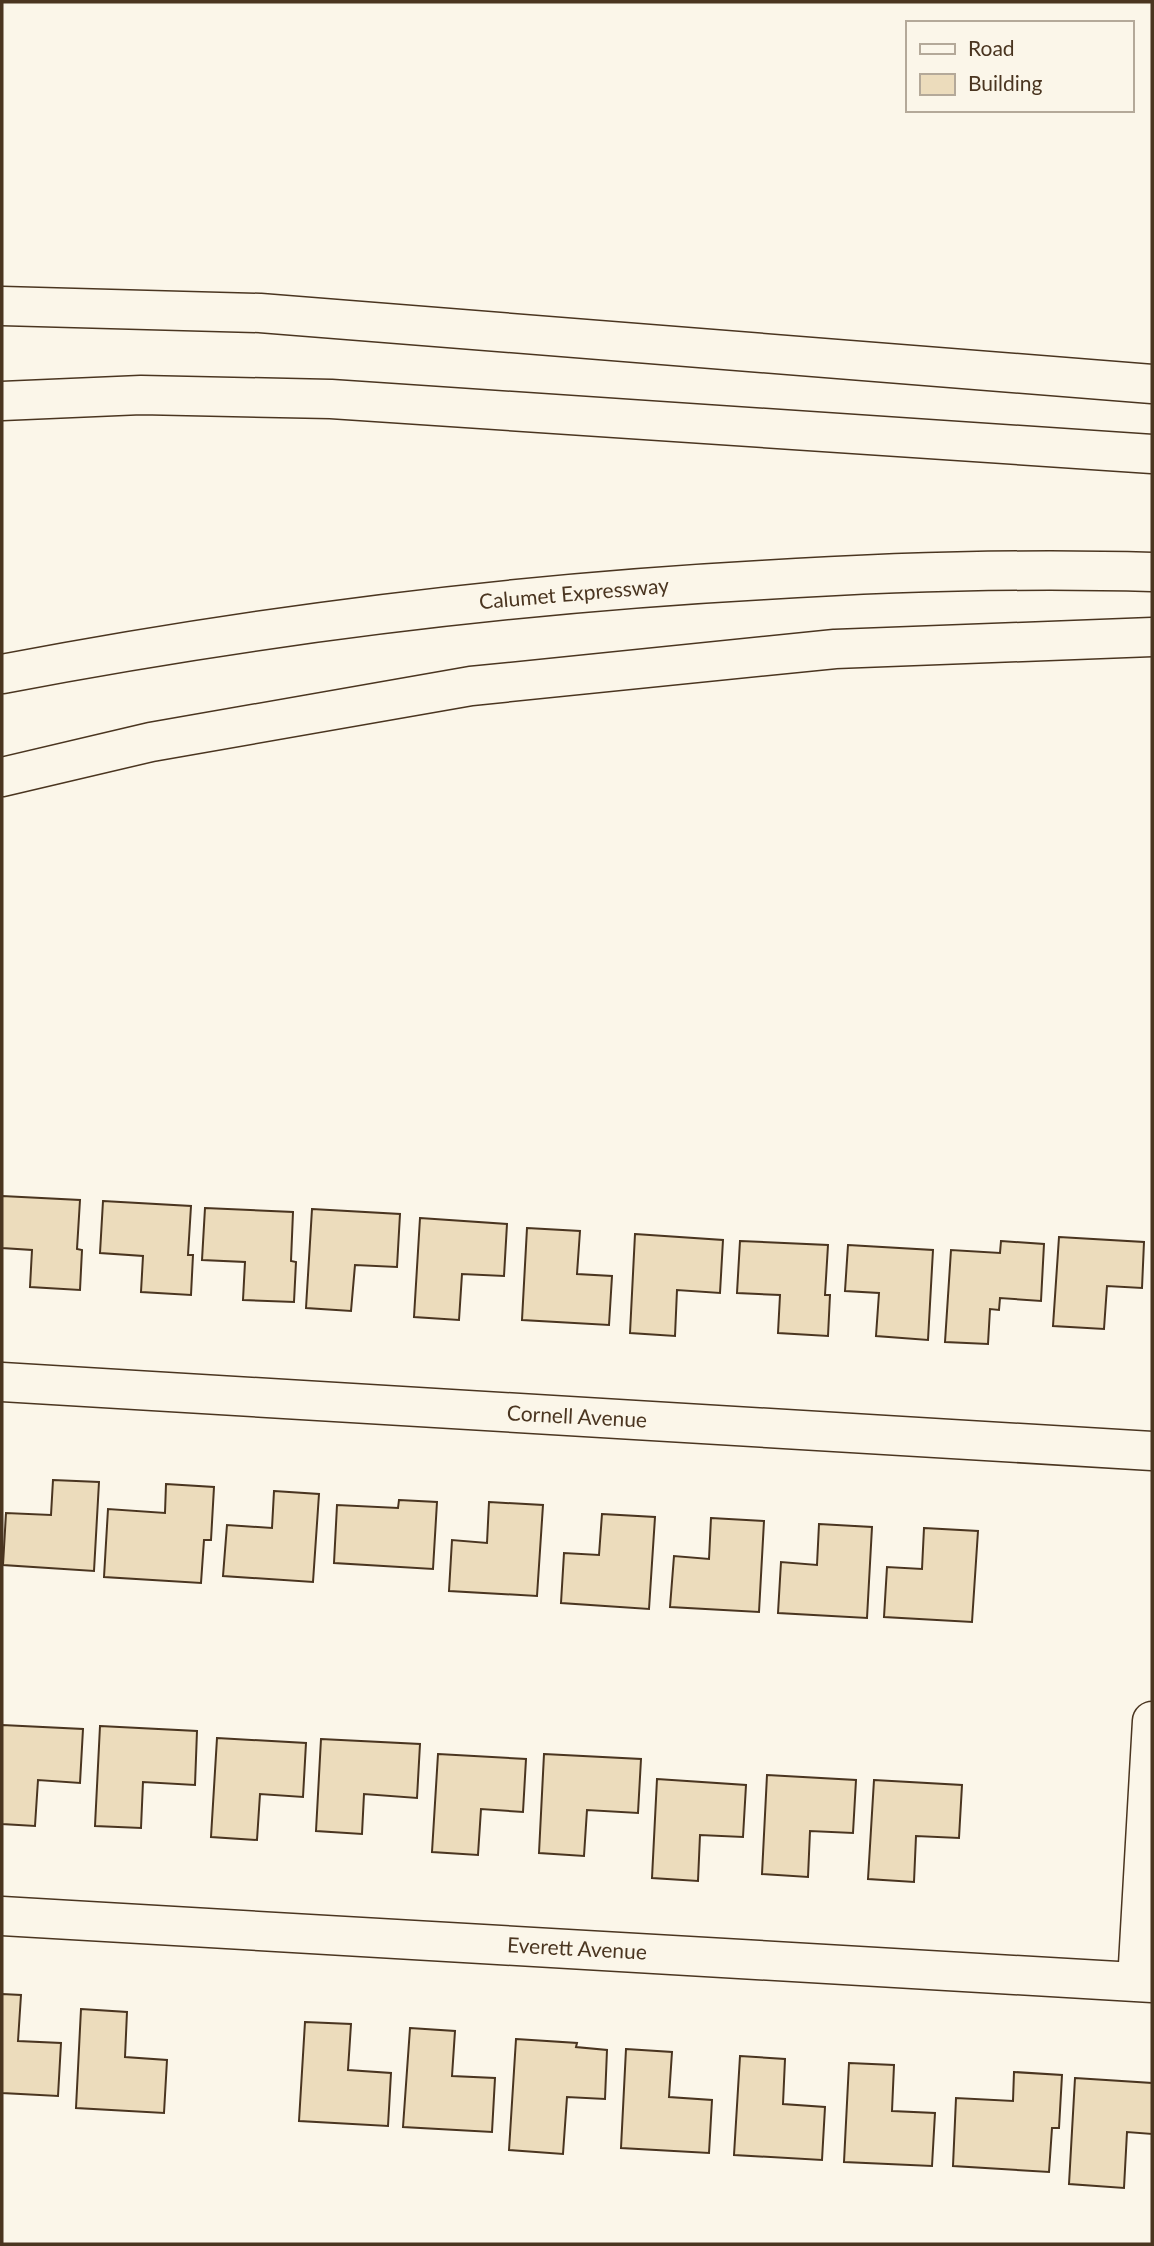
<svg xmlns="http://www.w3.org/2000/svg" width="1154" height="2246" font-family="Lato,sans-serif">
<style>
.building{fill:#ecdcbc;stroke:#4a3520;stroke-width:2}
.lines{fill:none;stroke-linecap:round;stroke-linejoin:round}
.minor-casing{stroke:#4a3520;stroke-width:41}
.highway-casing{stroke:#4a3520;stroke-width:41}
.minor{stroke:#fbf6e9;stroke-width:38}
.highway{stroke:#fbf6e9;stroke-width:38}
.labels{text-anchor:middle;stroke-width:5;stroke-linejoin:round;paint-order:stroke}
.street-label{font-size:21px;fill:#4a3520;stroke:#fbf6e9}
</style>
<rect width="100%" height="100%" fill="#fbf6e9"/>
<path class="building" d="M2 1196 80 1200 77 1249 82 1250 80 1290 30 1287 32 1250 2 1248Z
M103 1201 191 1206 188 1255H193L191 1295 141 1292 143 1256 100 1253Z
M205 1208 293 1212 291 1261 296 1262 294 1302 243 1300 245 1262 202 1260Z
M312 1209 400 1214 397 1267 355 1265 351 1311 306 1308Z
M420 1218 507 1224 504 1276 462 1274 459 1320 414 1317Z
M527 1228 580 1231 577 1274 612 1276 609 1325 522 1320Z
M635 1234 723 1240 720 1293 677 1290 675 1336 630 1333Z
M1059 1237 1144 1242 1142 1288 1107 1286 1104 1329 1053 1326Z
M740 1241 828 1245 825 1295H830L828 1336 778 1333 780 1295 737 1293Z
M1001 1241 1044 1244 1041 1301 1000 1298 999 1310 990 1309 988 1344 945 1342 951 1250 1000 1253Z
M848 1245 933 1250 928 1340 876 1336 879 1293 845 1291Z
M53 1480 99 1482 94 1571 3 1565 6 1513 51 1515Z
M166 1484 214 1487 211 1540H204L201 1583 104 1577 108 1509 165 1513Z
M274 1491 319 1494 313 1582 223 1576 227 1525 272 1528Z
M399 1500 437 1502 433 1569 334 1563 337 1505 398 1508Z
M489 1502 543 1505 537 1596 449 1591 452 1540 487 1543Z
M602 1514 655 1517 649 1609 561 1603 564 1553 599 1555Z
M711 1518 764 1521 759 1612 670 1607 674 1556 709 1559Z
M819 1524 872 1527 867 1618 778 1613 781 1562 817 1565Z
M924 1528 978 1531 972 1622 884 1617 887 1567 922 1569Z
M2 1725 83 1729 80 1783 38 1780 35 1826 2 1824Z
M100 1726 197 1731 195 1785 143 1782 141 1828 95 1826Z
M217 1738 306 1743 303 1797 260 1794 257 1840 211 1837Z
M321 1739 420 1744 417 1798 364 1794 362 1834 316 1831Z
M438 1754 526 1759 523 1812 481 1809 478 1855 432 1852Z
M544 1754 641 1759 638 1813 587 1810 584 1856 539 1853Z
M767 1775 856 1780 853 1833 810 1831 808 1877 762 1874Z
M657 1779 746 1785 743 1837 700 1835 698 1881 652 1878Z
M874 1780 962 1785 959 1838 916 1836 914 1882 868 1879Z
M2 1994 21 1995 18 2041 61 2043 58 2096 2 2093Z
M81 2009 127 2012 125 2057 167 2060 164 2113 76 2108Z
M305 2022 351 2024 348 2070 391 2073 388 2126 299 2121Z
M410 2028 455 2031 452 2076 495 2078 492 2132 403 2127Z
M516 2039 577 2043 576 2047 607 2050 605 2099 567 2097 563 2154 509 2150Z
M626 2049 672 2052 669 2097 712 2100 709 2153 621 2148Z
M740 2056 785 2059 783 2104 825 2107 822 2160 734 2155Z
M849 2063 894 2065 892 2111 935 2113 932 2166 844 2162Z
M1014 2072 1062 2075 1059 2128H1052L1049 2172 953 2166 956 2098 1013 2101Z
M1075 2078 1152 2083V2134L1127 2132 1124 2188 1069 2184Z"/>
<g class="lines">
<defs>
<path id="minor" d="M2 1382 1152 1451
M2 1916 1152 1983
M1137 1982 1152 1721"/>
<path id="highway" d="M2 306 260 313 1152 384
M2 401 141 395 331 399 1152 454
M2 674C254 626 507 594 763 580 893 572 1022 568 1152 572
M2 777 151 742 471 686 835 649 1152 637"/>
</defs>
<use href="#minor" class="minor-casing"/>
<use href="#highway" class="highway-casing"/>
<use href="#minor" class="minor"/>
<use href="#highway" class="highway"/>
</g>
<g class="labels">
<g class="street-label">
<text transform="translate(574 594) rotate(-5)" y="7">Calumet Expressway</text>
<text transform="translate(577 1417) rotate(3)" y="7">Cornell Avenue</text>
<text transform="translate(577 1949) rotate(3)" y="7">Everett Avenue</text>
</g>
</g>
<rect width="1154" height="2246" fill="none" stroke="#4a3520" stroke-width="7"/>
<rect x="906" y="21" width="228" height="91" fill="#fbf6e9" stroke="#b4a999" stroke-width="2"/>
<rect x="920" y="44" width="35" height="10" fill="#fbf6e9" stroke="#b4a999" stroke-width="2"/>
<text x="968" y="56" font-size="21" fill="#4a3520">Road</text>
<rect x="920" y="74" width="35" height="21" fill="#ecdcbc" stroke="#b4a999" stroke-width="2"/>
<text x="968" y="91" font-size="21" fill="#4a3520">Building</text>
</svg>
